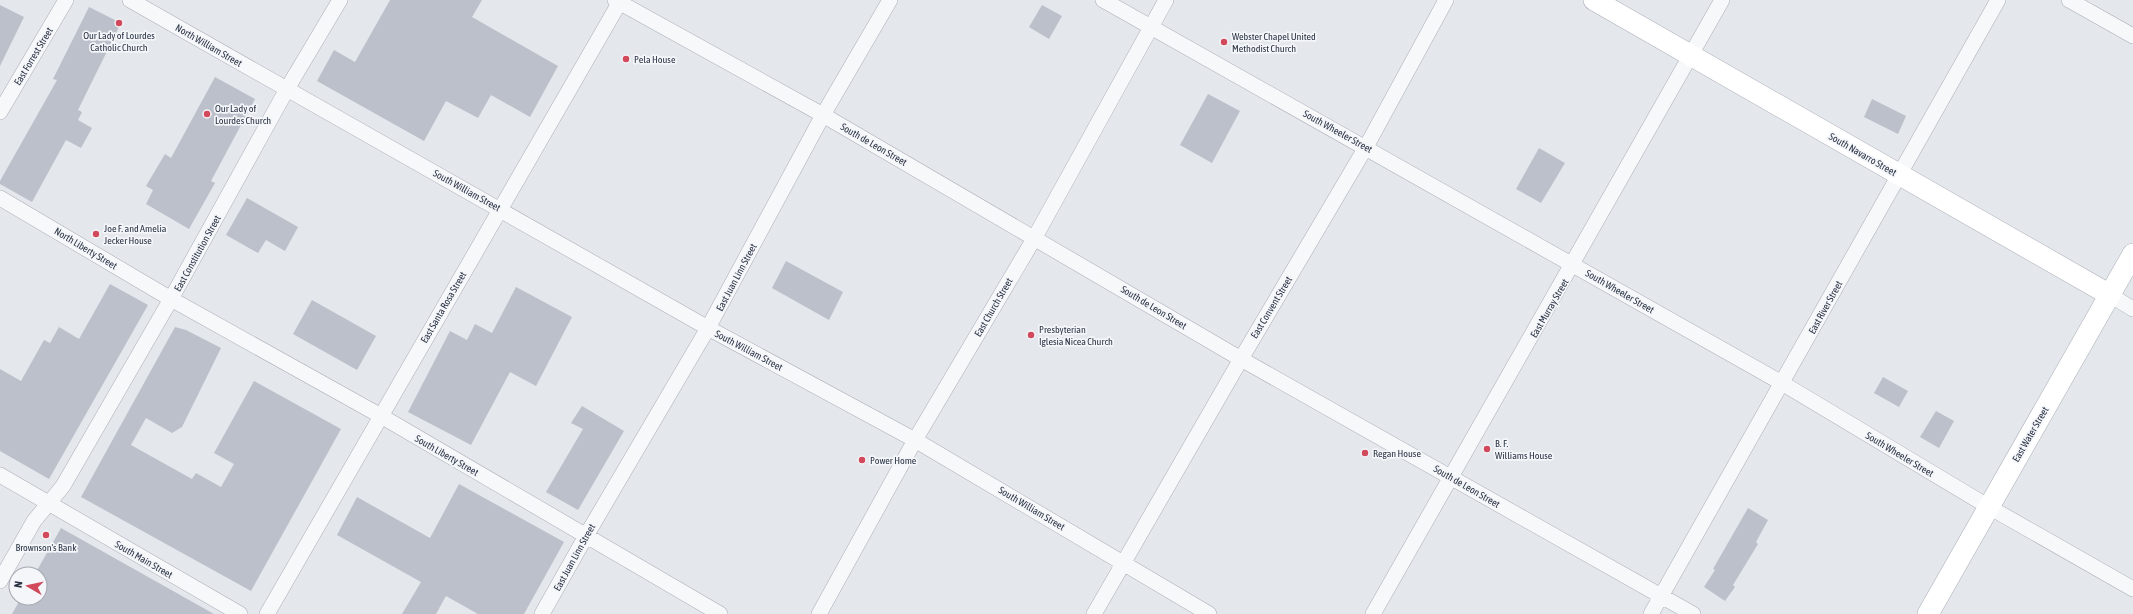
<svg xmlns="http://www.w3.org/2000/svg" width="2133" height="614" font-family="'Asap Condensed',sans-serif">
<style>
.building{fill:#bbc0ca}
.lines{fill:none;stroke-linecap:round;stroke-linejoin:round}
.street-casing{stroke:#a9aeb7;stroke-width:16}
.secondary-casing{stroke:#a9aeb7;stroke-width:22}
.street{stroke:#f7f8fa;stroke-width:15}
.secondary{stroke:#fff;stroke-width:21}
.poi-dot{fill:#d1495b;stroke:#f4f6f9;stroke-width:1.5}
.labels{text-anchor:middle;stroke-width:3.5;stroke-linejoin:round;paint-order:stroke}
.poi-label{font-size:10px;fill:#2b3445;stroke:#f4f6f9;text-anchor:start}
.street-label{font-size:10px;fill:#2b3445;stroke:#f4f6f9}
</style>
<rect width="100%" height="100%" fill="#e4e7ec"/>
<path class="building" d="M390 0H482L472 17 558 66 530 117 491 95 478 118 446 101 424 141 317 81 334 50 355 62Z
M0 5 24 17 0 66Z
M1042 5 1062 16 1049 39 1029 27Z
M89 7 121 23 78 110 82 112 78 120 92 128 81 148 66 140 32 202 0 184V181L57 80 53 79Z
M215 77 255 99 211 181 215 183 189 229 146 204 153 190 146 186 165 154 171 158Z
M1208 94 1240 111 1212 163 1180 145Z
M1872 99 1906 116 1898 134 1864 117Z
M1539 148 1565 163 1541 203 1516 189Z
M247 198 298 227 285 251 266 240 258 253 226 235Z
M786 261 843 292 829 320 772 288Z
M110 284 148 305 49 479 0 451V369L21 381 44 340 50 343 59 327 79 339Z
M516 287 572 317 536 386 510 372 471 445 408 412 450 331 467 340 475 324 492 333Z
M312 300 376 336 357 370 293 334Z
M175 327 186 330 221 348 182 427 172 433 146 418 131 445 192 479 196 473 221 487 234 464 214 453 254 381 341 429 251 591 81 497Z
M1883 377 1908 391 1899 407 1874 393Z
M582 406 624 431 578 510 546 492 583 429 571 423Z
M1936 411 1954 421 1939 448 1920 437Z
M459 484 564 542 524 614H478L446 596 436 614H402L421 582 337 535 357 497 430 538Z
M1748 508 1768 520 1756 542 1758 544 1733 585 1735 587 1725 601 1704 587 1715 570 1713 569Z
M61 528 214 614H12L21 598H40V574H35Z"/>
<g class="lines">
<defs>
<path id="street" d="M130 0 708 328 915 440 1209 614
M615 0 823 115 1241 359 1693 614
M1103 0 1782 383 1989 507 2133 589
M2069 0 2133 36
M0 112 66 0
M0 198 171 299 381 416 720 614
M2110 295 2133 309
M0 475 240 614
M0 581 34 521 63 486 171 299 287 89 340 0
M267 614 621 0
M542 614 586 536 708 328 823 115 890 0
M819 614 915 440 1035 237 1166 0
M1094 614 1241 359 1366 147 1446 0
M1373 614 1722 0
M1651 614 1998 0"/>
<path id="secondary" d="M1594 0 2110 295
M1928 614 2133 254"/>
</defs>
<use href="#street" class="street-casing"/>
<use href="#secondary" class="secondary-casing"/>
<use href="#street" class="street"/>
<use href="#secondary" class="secondary"/>
</g>
<g class="poi-dot">
<circle cx="119" cy="23" r="4"/>
<circle cx="1224" cy="42" r="4"/>
<circle cx="626" cy="59" r="4"/>
<circle cx="207" cy="114" r="4"/>
<circle cx="96" cy="234" r="4"/>
<circle cx="1031" cy="335" r="4"/>
<circle cx="1487" cy="449" r="4"/>
<circle cx="1365" cy="453" r="4"/>
<circle cx="862" cy="460" r="4"/>
<circle cx="46" cy="535" r="4"/>
</g>
<g class="labels">
<g class="poi-label">
<text x="119" y="39" text-anchor="middle">Our Lady of Lourdes<tspan x="119" dy="12">Catholic Church</tspan></text>
<text x="1232" y="40">Webster Chapel United<tspan x="1232" dy="12">Methodist Church</tspan></text>
<text x="634" y="63">Pela House</text>
<text x="215" y="112">Our Lady of<tspan x="215" dy="12">Lourdes Church</tspan></text>
<text x="104" y="232">Joe F. and Amelia<tspan x="104" dy="12">Jecker House</tspan></text>
<text x="1039" y="333">Presbyterian<tspan x="1039" dy="12">Iglesia Nicea Church</tspan></text>
<text x="1495" y="447">B. F.<tspan x="1495" dy="12">Williams House</tspan></text>
<text x="1373" y="457">Regan House</text>
<text x="870" y="464">Power Home</text>
<text x="46" y="551" text-anchor="middle">Brownson's Bank</text>
</g>
<g class="street-label">
<text transform="translate(209 45) rotate(30)" y="4">North William Street</text>
<text transform="translate(33 56) rotate(-59)" y="4">East Forrest Street</text>
<text transform="translate(1338 131) rotate(29)" y="4">South Wheeler Street</text>
<text transform="translate(874 144) rotate(30)" y="4">South de Leon Street</text>
<text transform="translate(1863 154) rotate(30)" y="4">South Navarro Street</text>
<text transform="translate(467 190) rotate(29)" y="4">South William Street</text>
<text transform="translate(86 248) rotate(31)" y="4">North Liberty Street</text>
<text transform="translate(197 253) rotate(-61)" y="4">East Constitution Street</text>
<text transform="translate(736 277) rotate(-62)" y="4">East Juan Linn Street</text>
<text transform="translate(1620 291) rotate(30)" y="4">South Wheeler Street</text>
<text transform="translate(443 307) rotate(-60)" y="4">East Santa Rosa Street</text>
<text transform="translate(993 307) rotate(-60)" y="4">East Church Street</text>
<text transform="translate(1154 307) rotate(31)" y="4">South de Leon Street</text>
<text transform="translate(1271 307) rotate(-59)" y="4">East Convent Street</text>
<text transform="translate(1825 307) rotate(-61)" y="4">East River Street</text>
<text transform="translate(1549 308) rotate(-60)" y="4">East Murray Street</text>
<text transform="translate(749 350) rotate(28)" y="4">South William Street</text>
<text transform="translate(2030 434) rotate(-60)" y="4">East Water Street</text>
<text transform="translate(1900 454) rotate(31)" y="4">South Wheeler Street</text>
<text transform="translate(447 455) rotate(30)" y="4">South Liberty Street</text>
<text transform="translate(1467 486) rotate(30)" y="4">South de Leon Street</text>
<text transform="translate(1032 508) rotate(31)" y="4">South William Street</text>
<text transform="translate(574 557) rotate(-61)" y="4">East Juan Linn Street</text>
<text transform="translate(144 559) rotate(30)" y="4">South Main Street</text>
</g>
</g>
<g transform="translate(28 586) rotate(279)"><circle r="19" fill="#f4f6f9" stroke="#a4a8b1"/>
<path d="M0-3L7 15L0 10L-7 15Z" fill="#d1495b"/>
<text y="-6" font-size="11" font-weight="bold" text-anchor="middle" fill="#2b3445">N</text>
</g>
</svg>
